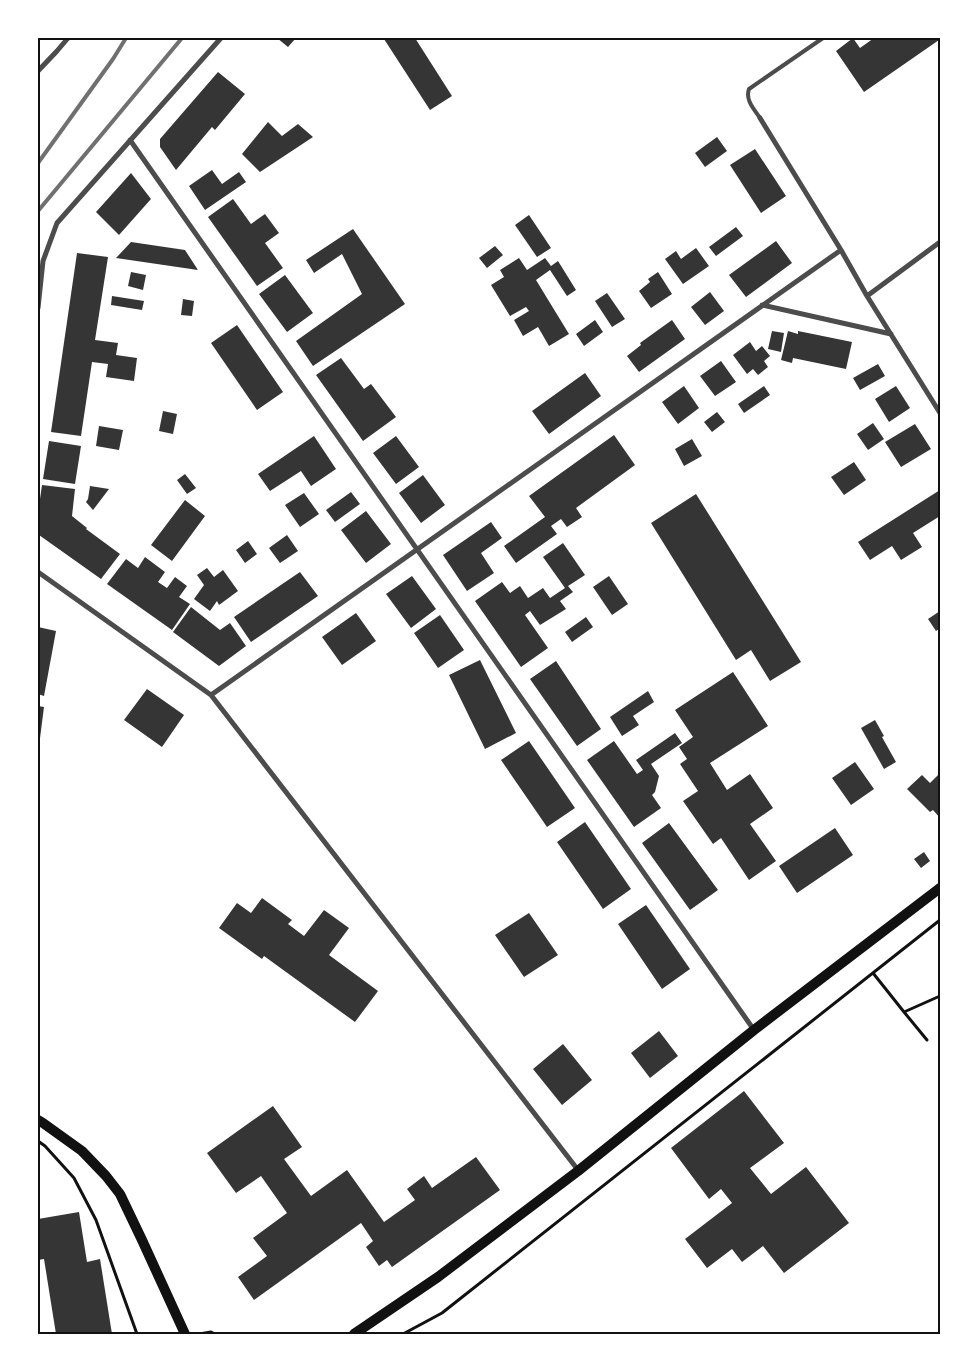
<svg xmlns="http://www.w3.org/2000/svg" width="978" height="1372" font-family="'Archivo Narrow',sans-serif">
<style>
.building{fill:#353535}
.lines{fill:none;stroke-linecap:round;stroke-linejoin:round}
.path{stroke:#111;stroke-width:3}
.service{stroke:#4c4c4c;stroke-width:4}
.minor{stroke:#4c4c4c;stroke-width:5}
.secondary{stroke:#111;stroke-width:10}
.rail{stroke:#707070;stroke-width:4}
.neatline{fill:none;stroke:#111;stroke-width:2}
</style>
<rect width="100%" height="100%" fill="#fff"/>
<path class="building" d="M277 38H296L288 47Z
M386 38H415L452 96 430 110 384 39Z
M853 38 860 48 874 38H937L939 40 864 92 836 51Z
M218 72 245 94 215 130 212 127 176 170 160 147V139Z
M268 122 282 136 298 124 313 137 260 172 242 154Z
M717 137 727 151 705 167 695 153Z
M755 149 786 196 761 213 730 165Z
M212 170 222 184 239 172 246 182 205 210 189 186Z
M131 173 151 199 119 235 96 212Z
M233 199 251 224 265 214 279 233 265 243 283 268 257 286 208 217Z
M529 215 551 248 537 257 515 225Z
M736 227 743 236 716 256 709 247Z
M353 229 405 304 313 366 296 341 362 294 342 254 314 273 306 260Z
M776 241 792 263 746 297 729 275Z
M131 242 185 250 198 270 116 258Z
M495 246 503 255 487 268 479 258Z
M696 248 709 266 683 284 665 259 676 251 681 259Z
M77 253 108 257 95 340 118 343 116 355 137 358 134 381 106 377 108 364 92 362 81 436 51 432Z
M519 258 527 270 545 258 551 266 558 261 576 290 567 296 550 270 536 280 569 334 549 346 538 327 523 336 514 320 529 311 526 307 510 316 491 285 504 277 500 270Z
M131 272 146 275 143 290 128 286Z
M658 272 672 294 651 308 639 291 650 282 648 279Z
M285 275 313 313 287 332 259 294Z
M710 292 724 311 705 325 691 307Z
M607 293 625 319 612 327 595 301Z
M112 296 144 301 142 310 111 305Z
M183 299 194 301 192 316 181 315Z
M595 320 603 332 584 346 576 334Z
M672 320 685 339 639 372 627 356 641 345 640 343Z
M237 325 283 392 257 410 211 343Z
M772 331 784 333 781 352 768 349Z
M788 331 798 334V331L852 342 846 369 793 358 792 363 781 360Z
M750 342 756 351 762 346 770 356 764 361 768 367 758 375 753 369 747 374 733 355Z
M341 358 364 389 371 384 396 417 363 441 316 375Z
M721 361 736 382 715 396 700 376Z
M878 364 885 376 860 390 853 378Z
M585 373 601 396 549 434 532 411Z
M684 386 699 408 678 424 662 402Z
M764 386 770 395 744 413 738 404Z
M896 386 910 408 889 422 875 399Z
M163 411 177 414 173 434 159 431Z
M717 412 725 422 712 432 704 422Z
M873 423 884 439 868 450 857 434Z
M915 424 931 449 901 467 885 442Z
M99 426 123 430 119 450 96 446Z
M614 435 635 465 576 508 582 517 567 527 561 519 551 526 557 534 516 563 504 546 545 517 529 496Z
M314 436 336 469 311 486 301 471 270 491 258 474Z
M396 436 419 467 396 484 373 453Z
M692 439 702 456 684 466 675 449Z
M49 441 81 446 75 484 43 479Z
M854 462 866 480 844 495 831 477Z
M185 474 196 488 187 494 177 480Z
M423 475 445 505 421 523 399 493Z
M42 485 75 489 72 516 87 528 86 529 120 554 101 579 39 535 38 531V513Z
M90 486 109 489 93 510 86 502 88 499Z
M940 490V516L913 533 922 547 901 560 892 546 870 560 858 542Z
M351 492 360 504 335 522 326 510Z
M304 493 319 514 300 527 285 505Z
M696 494 801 662 770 681 751 650 736 660 651 523Z
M185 500 205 516 172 561 151 545Z
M366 511 391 544 366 563 341 530Z
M491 522 502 538 481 553 494 573 467 591 443 555Z
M287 535 298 551 280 563 269 548Z
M248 541 257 554 245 563 236 550Z
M563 543 585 575 568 586 573 592 560 601 566 609 540 625 530 611 525 615 548 648 521 667 475 601 502 582 510 593 520 586 528 598 543 588 550 598 565 588 543 557Z
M145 557 165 572 158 582 167 588 175 577 187 586 179 597 190 604 172 630 107 584 126 559 138 568Z
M207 568 214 577 223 570 238 591 219 605 217 601 210 611 194 599 204 585 197 575Z
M300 572 318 596 251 642 234 617Z
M412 576 436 609 411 628 386 594Z
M609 576 628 604 612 615 593 587Z
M191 607 220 630 230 623 246 646 219 666 173 632Z
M940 611V630L939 629 936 631 928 619Z
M356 613 376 641 342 665 322 637Z
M440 615 464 650 438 668 414 633Z
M586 617 593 627 572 642 565 632Z
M38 627 56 631 44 696 38 694Z
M480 660 516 733 485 749 449 675Z
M556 661 601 729 577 746 530 679Z
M733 672 768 726 710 763 727 790 750 774 773 808 750 824 776 861 749 880 721 838 713 844 683 801 698 791 680 764 687 759 679 747 693 737 675 710Z
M147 689 184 715 162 747 124 720Z
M648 691 654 702 633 716 639 725 622 736 610 717Z
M38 706 44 707 39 746H38Z
M875 720 884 736 882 737 896 762 884 769 861 728Z
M675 733 682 743 651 764 659 776 655 792 652 795 661 808 634 827 587 760 614 741 637 774 643 770 636 760Z
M529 741 575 808 547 827 501 760Z
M855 762 874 789 851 805 832 778Z
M940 773V818L933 810 930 812 907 789 922 775 930 783Z
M585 822 631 889 603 909 557 842Z
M669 823 718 890 690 910 642 843Z
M835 828 853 855 797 893 779 866Z
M924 852 930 861 921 868 914 859Z
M262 898 292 920 288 924 304 936 324 910 349 928 329 955 378 991 355 1022 264 956 262 959 219 928 237 903 251 913Z
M646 905 690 969 662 989 618 924Z
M529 913 558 955 524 977 495 935Z
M659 1031 678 1056 650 1078 631 1053Z
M563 1044 592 1080 562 1105 533 1069Z
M744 1091 784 1143 750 1168 771 1194 806 1167 849 1223 784 1273 763 1246 742 1262 732 1249 707 1268 685 1239 732 1203 721 1189 709 1199 671 1148Z
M273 1106 302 1147 284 1159 311 1196 347 1170 384 1222 415 1200 407 1189 424 1176 432 1188 476 1157 500 1190 392 1267 387 1260 379 1266 366 1247 373 1241 361 1223 254 1300 238 1277 267 1256 253 1238 287 1213 261 1176 236 1193 207 1153Z
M79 1212 87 1262 100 1259 112 1334H56L44 1259 38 1260V1219Z"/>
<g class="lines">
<path class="path" d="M873 973 904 1012 940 996
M904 1012 927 1040
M38 1141 45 1146 74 1178 96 1220 137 1334
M199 1334 211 1332 215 1334
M403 1334 442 1313 940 920"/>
<path class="service" d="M760 118C754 109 745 100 749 89L823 38"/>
<path class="minor" d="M38 71 57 51 68 38
M760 118 841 250 867 296 940 413
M130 140 754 1030
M867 296 940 242
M762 305 891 334
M38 308 43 261 57 223 221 38
M38 572 211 695 578 1170
M211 695 841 250"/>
<path class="secondary" d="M38 1120 43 1123 82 1151 106 1176 120 1194 142 1240 185 1334
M354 1334 438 1277 578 1171 754 1030 940 888"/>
<path class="rail" d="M38 163 113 59 126 38
M38 211 182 38"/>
</g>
<rect width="978" height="1372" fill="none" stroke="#ffffff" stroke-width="78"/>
<rect x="39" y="39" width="900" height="1294" class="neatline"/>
</svg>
